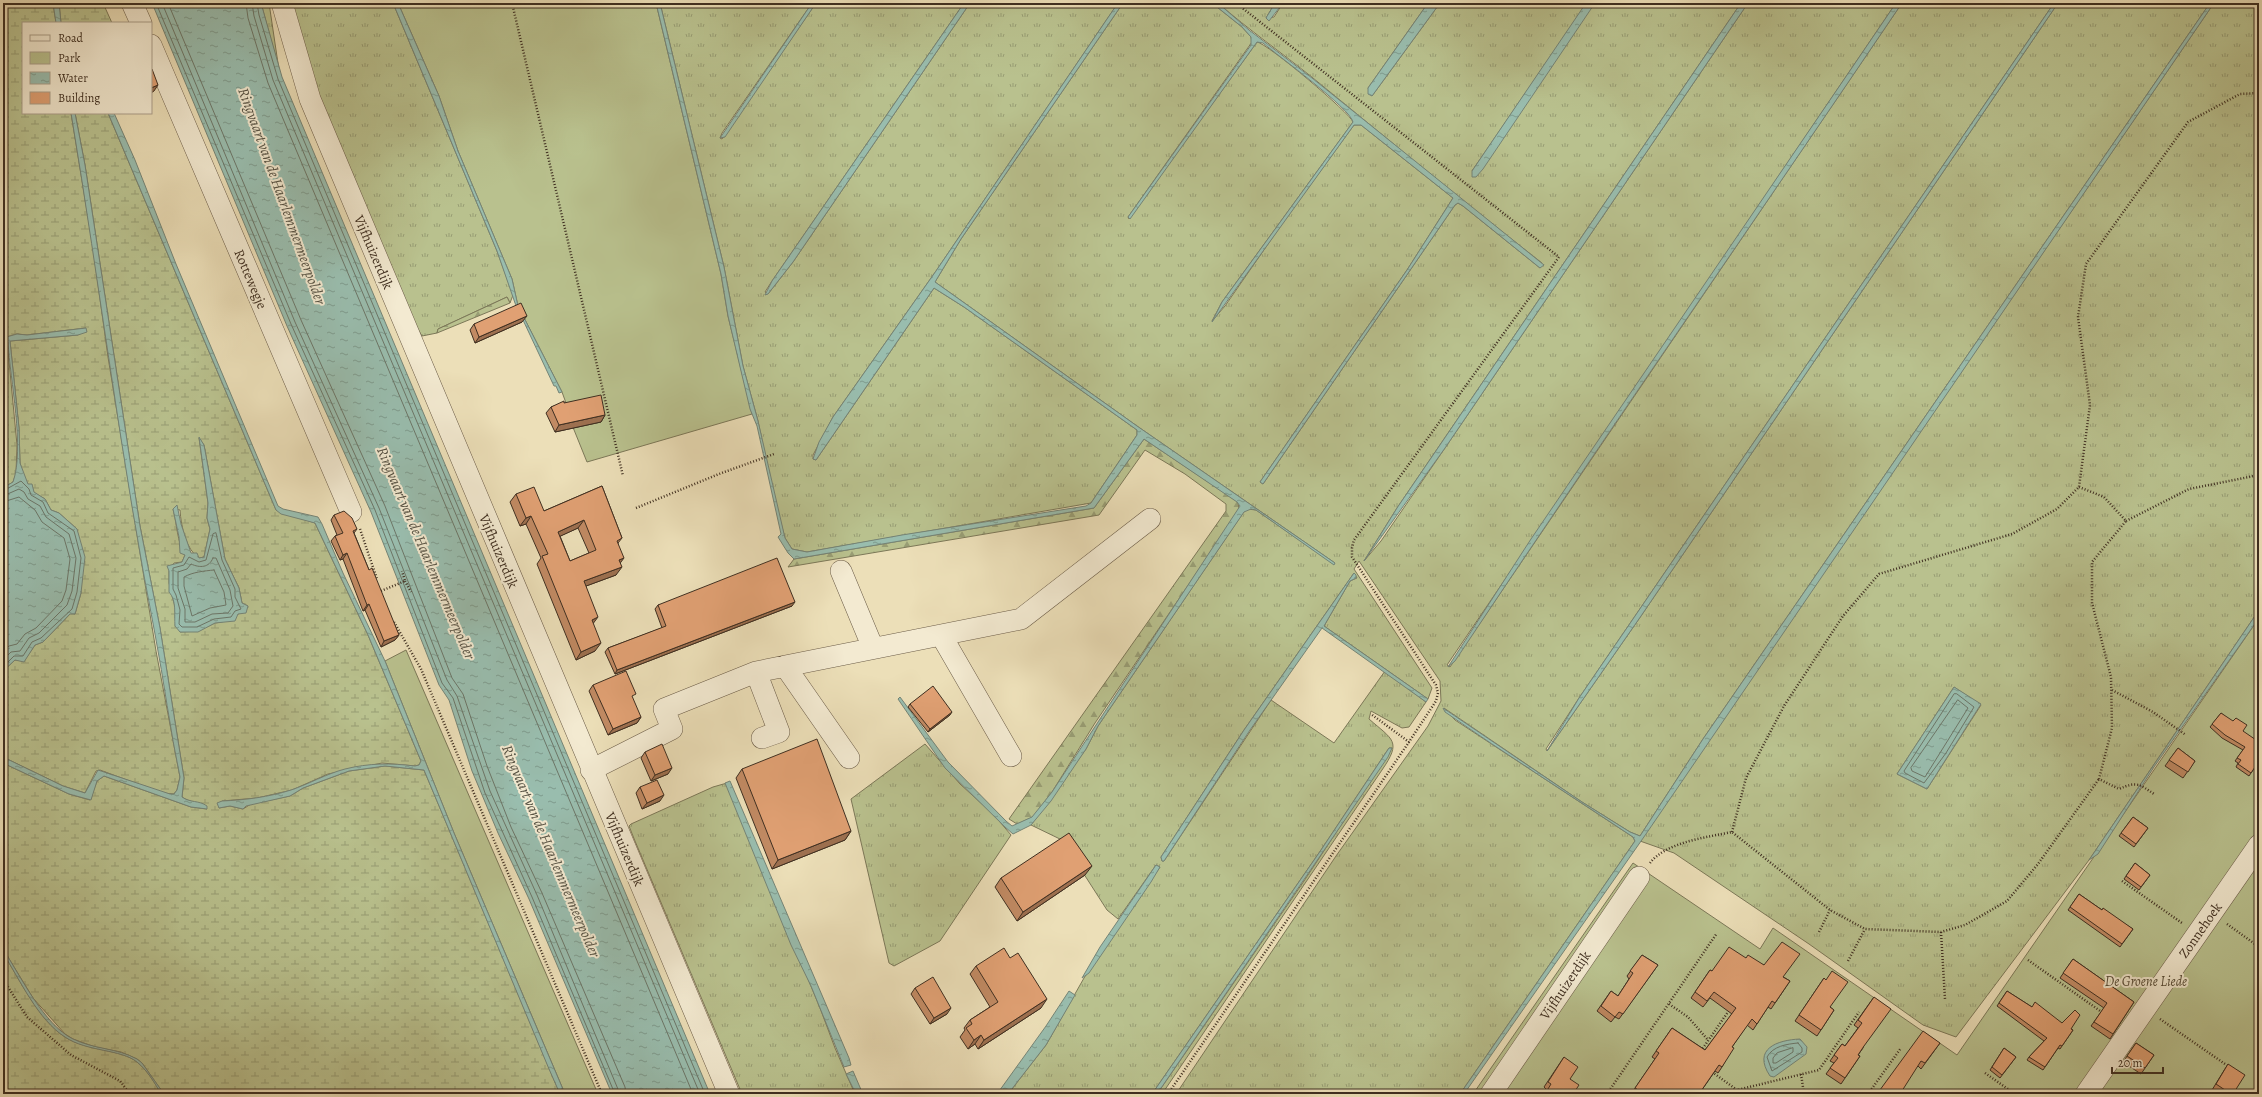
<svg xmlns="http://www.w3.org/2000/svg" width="2262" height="1097" font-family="Alegreya,serif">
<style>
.grass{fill:url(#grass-tufts);stroke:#7c7858;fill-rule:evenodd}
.forest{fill:url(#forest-firs);stroke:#7c7858}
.wetland{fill:url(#wetland-marsh);stroke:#7c7858;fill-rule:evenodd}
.green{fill:#b9c18e;stroke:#7c7858}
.water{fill:url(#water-ripples);stroke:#758476}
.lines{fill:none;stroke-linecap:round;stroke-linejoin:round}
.shore{stroke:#6c7668;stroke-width:1}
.minor-casing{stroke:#6a5b47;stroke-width:22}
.path{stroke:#3f2f21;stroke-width:2.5;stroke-dasharray:1 2;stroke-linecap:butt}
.minor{stroke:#f3ead1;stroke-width:21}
.wall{fill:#c18a63;stroke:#3f2f21;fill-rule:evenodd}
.shaded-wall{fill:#9d7050;stroke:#3f2f21}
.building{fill:#e0a073;stroke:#3f2f21;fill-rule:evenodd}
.labels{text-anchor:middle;stroke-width:4;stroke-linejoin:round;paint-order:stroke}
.street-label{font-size:14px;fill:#3f2f21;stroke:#f3ead1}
.park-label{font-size:14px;font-style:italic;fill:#574c37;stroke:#f3ead1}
.water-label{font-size:15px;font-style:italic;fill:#565244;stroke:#f3ead1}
</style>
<defs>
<pattern id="grass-tufts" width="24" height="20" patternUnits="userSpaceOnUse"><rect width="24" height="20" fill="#b9c18e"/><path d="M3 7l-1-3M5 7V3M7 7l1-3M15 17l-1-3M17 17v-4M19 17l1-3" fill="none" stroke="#989d74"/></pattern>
<pattern id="forest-firs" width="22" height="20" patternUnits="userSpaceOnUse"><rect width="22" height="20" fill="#b9c18e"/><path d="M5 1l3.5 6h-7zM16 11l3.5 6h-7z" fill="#989d74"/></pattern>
<pattern id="wetland-marsh" width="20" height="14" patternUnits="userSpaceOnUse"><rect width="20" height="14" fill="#b9c18e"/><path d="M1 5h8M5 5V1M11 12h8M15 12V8" fill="none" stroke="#989d74"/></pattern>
<pattern id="water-ripples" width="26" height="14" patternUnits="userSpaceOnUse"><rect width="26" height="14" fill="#99bdae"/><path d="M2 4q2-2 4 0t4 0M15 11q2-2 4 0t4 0" fill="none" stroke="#7e9a8d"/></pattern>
</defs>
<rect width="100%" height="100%" fill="#ecdfb8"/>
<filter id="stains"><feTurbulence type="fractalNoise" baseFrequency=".005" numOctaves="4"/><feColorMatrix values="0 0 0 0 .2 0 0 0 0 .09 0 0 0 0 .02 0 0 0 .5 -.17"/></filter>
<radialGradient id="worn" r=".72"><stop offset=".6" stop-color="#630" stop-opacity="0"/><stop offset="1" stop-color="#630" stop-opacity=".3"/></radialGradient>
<path class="grass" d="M261 3H269L279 70Z
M291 3H393L497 251 513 295 510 303 507 297 438 329 437 333 422 336 409 315 312 84Z
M660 3H812L722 133 720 138 722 139 816 3H964L772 281 765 292 768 294 793 262 970 3H1118L936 271 833 417 813 455V459L816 460 934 288 964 307 1137 430V435L1091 503 807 552 792 549 785 538 772 490 758 421 743 366 724 267Z
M1123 3H1212L1242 27 1251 37 1252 42 1128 217 1129 219 1257 42C1267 43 1351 114 1353 122L1222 302 1212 321 1225 306 1284 221 1354 125H1361L1453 198 1407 270 1260 482 1263 484 1455 205 1458 203 1463 206 1540 268 1542 263C1464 203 1389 140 1313 78 1282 53 1249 30 1218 3H1275L1266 18 1274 17 1283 3H1428L1368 88 1372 96 1440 3H1587L1472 171 1594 3H1741L1397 508 1364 561 1381 541 1445 448 1748 3H1896L1447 665 1450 667 1902 3H2054L1579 698 1546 749 1547 751 1641 616 2058 3H2210L1703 739 1640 836 1630 832 1582 802 1444 708 1455 720 1633 837 1635 841 1460 1094H1176L1336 856 1428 726 1441 701 1440 681 1359 561 1354 569 1432 688 1428 699 1324 626 1350 581 1357 578 1354 573 1244 730 1161 857 1162 861H1164L1271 700 1334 743 1385 671 1426 702 1409 727 1402 728 1371 711 1369 719C1393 740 1402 741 1382 770L1162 1094H1157L1304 881 1392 748H1389L1321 850 1152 1094H1008L1046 1045 1084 978 1160 867 1156 865 1118 919 1107 910 1062 840 1031 825 1086 749 1098 726 1243 513 1247 509 1256 510 1334 564 1335 563 1137 426 935 282 961 239Z
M2214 3H2259V610L2089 860 1956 1037 1923 1025 1809 944 1674 853 1640 841ZM1954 687 1981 705 1927 789 1897 774Z
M925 744 960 784 994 815 1011 835 940 941 894 966 889 963 851 799Z
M727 783 820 1008 835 1048 855 1094H742L635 841 629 826 631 824 713 787Z"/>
<path class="forest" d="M507 297 510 303 437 333 438 329Z
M1144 439 1238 502 1239 510 1095 723 1052 792 1033 817 1017 824 1009 819 1226 511V504L1185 474 1145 450 1099 515 788 567 794 559 1094 508Z"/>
<path class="wetland" d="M3 3H53L56 23H23V113H71L93 248 108 357 156 651 180 777 177 790 174 794 162 793 100 770 96 771 85 793 63 786 3 757V671L15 660 24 661 35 645 43 642 71 613 75 614 81 593 77 529 59 513 51 510 45 499 33 492 25 481 20 463 19 428 10 341 78 335 86 328 27 335 17 334 3 338Z
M59 3H103L112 23H61Z
M75 113H108L276 510 315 523 368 635 421 761 419 765 415 766 382 763 328 774 292 790 257 798 222 801 219 808 230 806 243 809 251 804 290 796 303 788 349 771 385 766 424 770 560 1094H164L142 1063 137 1059 121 1052 95 1047 73 1039 65 1034 33 998 3 949V763L69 794 90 800 97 781 104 776 191 807 207 809C198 801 191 803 182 797L184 778 160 628 140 526 85 165ZM199 438 204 445 225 559 239 588 242 603 248 606 238 614 222 622 215 623 198 631 180 632 175 617 176 611 169 583V571L174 563 182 562 185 555C177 542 177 524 173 509L180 510C181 526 186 550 199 558L204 557 210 529 207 518 208 503Z
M7 340 17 445 16 473 13 482 3 488V341Z
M3 953C20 980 39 1020 65 1037 86 1051 121 1049 137 1062 147 1070 155 1083 161 1094H3Z"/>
<path class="green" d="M398 3H656L721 274 728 316 752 414 587 462 568 415 570 414 562 392 518 306 512 279 458 151 439 96Z
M2259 618V1094H1473L1633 863 1760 949 1773 928 1957 1055Z
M406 650 598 1094H565L454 833 385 661Z"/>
<path class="water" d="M53 3H59L61 23H56Z
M152 3H261L282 77 710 1094H612L529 899 498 833 472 771 449 700 439 685 371 512 287 326Z
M393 3H398L439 96 458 151 512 279 518 306 562 392 559 393 556 386H554L515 303 497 251Z
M656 3H660L724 267 743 366 758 421 785 538 792 549 807 552 902 535 1086 506 1091 503 1137 435V430L964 307 934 288 816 460 813 459 819 442 833 417 936 271 1107 19 1118 3H1123L961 239 935 282 1137 426 1335 563 1334 565 1256 510 1251 509 1244 512 1098 726 1086 749 1051 801 1031 825 1013 834 1005 827 945 768 898 699 900 697 948 762 1006 821 1012 826 1032 817 1052 792 1240 506 1237 502 1144 439 1094 508 794 559 788 553 778 537 781 534 757 426 750 409 728 316 721 274Z
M812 3H816L725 137 720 138Z
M964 3H970L793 262 768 294 765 295 772 281Z
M1212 3H1218L1249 30 1312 78 1544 265 1540 268 1463 206 1458 203 1455 205 1263 484 1260 482 1407 270 1453 198 1361 125H1354L1212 322 1222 302 1353 122C1350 108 1278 56 1263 43L1257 42 1130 219 1128 217 1251 45V37L1242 27Z
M1275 3H1283L1269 21 1266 18Z
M1428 3H1440L1372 96 1368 94V88Z
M1586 3H1595L1483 169 1476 177H1472V171Z
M1741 3H1748L1445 448 1364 561 1397 508Z
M1896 3H1902C1754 222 1602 440 1455 661L1448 667 1531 539Z
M2054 3H2058L1641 616 1547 751 1579 698Z
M2210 3H2214L1646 834 1464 1094H1460L1635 841 1633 837C1570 795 1507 755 1445 712L1443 708 1582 802 1630 832 1640 836 1703 739Z
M71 113H75L85 165 140 526 160 628 184 778 182 797C190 803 199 800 207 806V809L191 807 104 776 97 781 91 800 69 794 3 763V757L63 786 85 793 98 770 170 794H174L177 790 180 777C170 730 164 681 155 634 121 461 100 287 71 113Z
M108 113H114L135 160 176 264 278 506 283 509 318 517 322 524 343 573 385 661 454 833 565 1094H560L549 1069 424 770 385 766 349 771 303 788 290 796 246 806 243 809 230 806 219 808 217 803 222 801C245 800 269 797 291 790 309 784 326 774 345 769 369 763 391 763 415 766L419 765 421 761 368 635 315 523 281 514 276 510Z
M86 328 87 332 78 335 10 341 19 428 20 463 28 484H32L34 492 45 499 51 510 59 513 77 529 85 557 81 593 75 614H70L43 642 35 645 24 662 15 660 3 671V488L13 482C25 448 10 380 8 342L3 341V338L17 334 27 335Z
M199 437 204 445 225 559 239 588 242 603 248 606 246 613 238 614 235 621 215 623 198 632H180L175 626C174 614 177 601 169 592V571L167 566 182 562 185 555 180 553 179 537 173 509 177 505 181 524 191 553H197L199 558 204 557 210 529 207 518 208 503Z
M1354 573 1356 575V578L1350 581 1324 626 1428 699 1426 702 1322 628 1250 730 1164 861H1162L1161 857 1244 730Z
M2259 610V618L2154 767 2098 854 2089 860Z
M1954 687 1981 704 1927 789 1897 774Z
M1389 748H1392L1388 757 1157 1094H1152L1321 850Z
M730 781 849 1058 851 1065 844 1067 811 986 791 945 725 783Z
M1156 865 1160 867 1151 882 1089 973 1082 978 1100 947Z
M3 949C20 975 44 1025 73 1039 93 1049 117 1048 137 1059L142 1063 164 1094H161C155 1083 147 1070 137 1062 121 1049 87 1052 65 1037 38 1020 20 980 3 953Z
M1069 991 1075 995 1046 1045 1008 1094H997L1046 1026Z
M1800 1039 1807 1047 1806 1054 1774 1077 1770 1076C1752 1049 1777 1040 1800 1039Z
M853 1071 862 1092 863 1094H856L846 1074Z"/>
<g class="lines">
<path class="shore" d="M156 3 291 324 375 510 442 683 453 698 485 793 532 897 615 1094
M162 3 295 322 379 508 447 680 457 696 490 791 537 895 620 1094
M168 3 301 320 385 506 452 678 463 694 487 766 511 827 542 893 625 1087 626 1094
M246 3 248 18 268 83 693 1094
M252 3 254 16 273 80 700 1094
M257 3 259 15 278 79 705 1094
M3 491 21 481 29 489 31 495 43 502 48 513 74 531 81 558 77 592 72 609 41 638 32 642 23 656H14L3 667
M3 496 19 489 24 492 28 499 40 506 46 517 69 534 76 558 72 591 67 605 39 633 29 638 20 651 11 652 3 660
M3 502 19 497 35 510 42 522 64 538 70 559 66 590 62 601 36 628 25 634 17 644 9 646 3 651
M216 533 222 560 235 589V597L241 609 235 611 231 617 214 619 197 627H182L179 624 180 610 176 595 173 589V568L184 565 189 557 199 562 206 560 213 534Z
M213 558H216L230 590 233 606 228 613 212 614 195 622H185V609L178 588V572L187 569 191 564C200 568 209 568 213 558Z
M214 570 224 592 226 605 210 608 192 616 184 586V577C193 572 204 571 214 570Z
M1957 694 1974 707 1946 753 1924 783 1905 773 1904 771 1954 694Z
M1958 700 1968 708 1925 777 1912 771 1911 768Z
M1798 1043 1802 1048V1052L1772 1071 1767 1057C1773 1046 1787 1044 1798 1043Z
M1793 1048V1052L1776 1063H1773V1058L1777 1053Z"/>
<defs>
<path id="minor" d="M132 3 141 23
M282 3 310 99 729 1094
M151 45 351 512
M841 571 873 648
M941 635 1011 756
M785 666 849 758
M756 672 779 732 762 738
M591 770 672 729 664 709 756 672 1021 619 1150 519
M1491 1094 1639 877
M2086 1094 2259 845"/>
</defs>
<use href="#minor" class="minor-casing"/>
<path class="path" d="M512 3 623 476
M1236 3 1559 257 1354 540 1352 548V557L1436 685 1438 693 1436 701 1409 742 1371 714
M2079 487 2104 497 2126 521 2092 562V603L2111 677 2112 728 2099 779 2119 789C2137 781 2139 784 2154 794
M636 508 719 474 774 454
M2126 521 2189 489 2259 475
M360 529 377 579
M405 581 411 592
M381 591 405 581 402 571
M394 622 421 669 602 1094
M2112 690 2153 712 2186 735
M1732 832 1746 778 1784 706 1843 616 1879 574 2012 534 2057 509 2079 487 2090 405 2078 317 2086 264 2188 122 2240 94 2259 93
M1650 863C1666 842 1708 837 1732 832L1830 910 1865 929 1941 932 1965 925 2007 901 2038 864 2099 779
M2122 881 2182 923
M2227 924 2259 947
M1819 932 1830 910
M1941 932 1945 999
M2028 960 2103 1013
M1848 961 1865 929
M3 979 27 1017 71 1055 120 1081 130 1094
M1669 1004 1688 1017 1708 1040
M2160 1019 2225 1064
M1701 1051 1730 1009
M1712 1072 1737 1090
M1985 1073 2015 1094
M1801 1074 1804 1094
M1168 1094 1409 742
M1607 1094 1717 933
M1735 1094 1737 1090 1819 1070 1859 1012
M1868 1094 1901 1048"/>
<use href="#minor" class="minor"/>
</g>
<path class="wall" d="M522 322 475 343 470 330 474 324Z
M564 403 605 415 601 422 555 432 546 413 551 407Z
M602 486 622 538 618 543 620 563 616 575 586 586 593 624 595 651 576 660 537 564 541 558 526 524 520 526 510 502 516 494 544 511ZM578 528 589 553 570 561 560 536Z
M334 515 357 529 354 533 369 570 399 635 395 640 381 647 365 610 363 611 343 559 340 560 331 541 335 536 337 535 331 520Z
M658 605 792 606 615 674 605 652 608 648 662 628 655 609Z
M593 685 641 717 637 723 608 735 589 691Z
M2259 685V693L2255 691Z
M910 704 950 715 928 732 908 707Z
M2221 713 2243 731 2259 761 2249 776 2236 767 2238 763 2235 761 2243 750 2222 738 2210 727Z
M2178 748 2195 761 2183 778 2165 766Z
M645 752 668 774 651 781 641 758Z
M742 769 851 831 845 840 772 869 736 778Z
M640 787 660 801 642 809 636 793Z
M2133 817 2148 828 2134 847 2119 836Z
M2135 863 2150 875 2139 890 2124 879Z
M1085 875 1017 921 995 887 1001 878Z
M2079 894 2102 910 2133 929 2120 947 2068 910Z
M1642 955 1658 965 1619 1019 1615 1017 1611 1022 1597 1011 1611 991 1618 996 1629 979 1627 976Z
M1746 958 1764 965 1790 981 1771 1009 1768 1007 1753 1030 1747 1025 1732 1047 1722 1067 1718 1073 1715 1071 1699 1094H1631L1655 1059 1652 1057 1672 1028 1705 1050 1732 1014 1710 998 1703 1007 1691 998 1710 970 1712 971Z
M2073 959 2134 1002 2110 1039 2091 1026 2104 1008 2060 978Z
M976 966 1041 1008 978 1049 975 1044 968 1049 960 1037 965 1030 964 1028 970 1020 990 1007 970 974Z
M1824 978 1826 980 1830 1007 1834 1010 1817 1036 1795 1021Z
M915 988 947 1014 930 1024 911 994Z
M2007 991 2032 1007 2062 1023 2073 1030 2060 1049 2058 1048 2043 1070 2027 1060 2029 1057 2044 1041 1997 1006Z
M1874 997 1863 1048 1858 1055 1860 1056 1841 1084 1826 1074 1834 1063 1830 1061 1842 1044 1845 1046 1858 1028 1854 1025Z
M1940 1043 1921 1069 1918 1066 1877 1094Z
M2136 1043 2154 1055 2141 1074 2123 1062Z
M2004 1048 2016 1057 2000 1078 1990 1070Z
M1564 1057 1570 1079 1573 1094H1544L1547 1090 1544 1087Z
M2228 1064 2233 1094H2218L2212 1090Z"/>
<path class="shaded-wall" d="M158 85 154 91 151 93V88Z
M527 316 522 322 475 343 479 337Z
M605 415 601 422 555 432 559 425Z
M531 516 526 524 520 526 526 518Z
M584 520 578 528 552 540 558 532Z
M347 553 343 559 340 560 343 555Z
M624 558 618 566 619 560Z
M622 567 616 575 578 589 584 581Z
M795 602 792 606 615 674 617 670Z
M369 604 365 610 363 611 367 605Z
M598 617 592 625V620Z
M399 635 395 640 381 647 384 641Z
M601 643 595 651 576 660 581 652Z
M952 712 950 715 928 732 930 729Z
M641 717 637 723 608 735 613 729Z
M672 768 668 774 651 781 655 775Z
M664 795 660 801 642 809 647 803Z
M851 831 845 840 772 869 778 860Z
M1092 866 1085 875 1017 921 1023 912Z
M1047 999 1041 1008 978 1049 984 1040Z
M951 1008 947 1014 930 1024 934 1018Z
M981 1035 975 1044 968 1049 974 1040Z"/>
<path class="building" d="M151 69H152L158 85 151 88Z
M521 303 527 316 479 337 474 324Z
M601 395 605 415 559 425 551 407 564 401V403Z
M602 486 622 538 617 541 624 558 619 560 622 567 584 581 598 617 592 620 601 643 581 652 542 556 548 554 531 516 526 518 516 494 534 487 544 511ZM584 520 596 550 570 561 558 532Z
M344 511 352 518 357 529 353 531 369 570 372 568 399 635 384 641 369 604 367 605 347 553 343 555 335 536 343 533 334 515Z
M777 558 795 602 617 670 608 648 666 626 658 605Z
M626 671 636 694 632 696 641 717 613 729 593 685Z
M933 686 952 712 930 729 910 704Z
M2221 713 2233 721 2236 718 2247 725 2243 731 2259 742V761L2251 773 2238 764 2241 760 2237 758 2245 747 2225 735 2212 724Z
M817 739 851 831 778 860 742 769Z
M662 744 672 768 655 775 645 752Z
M2178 748 2195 761 2188 772 2169 760Z
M657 780 664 795 647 803 640 787Z
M2133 817 2148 828 2136 844 2121 833Z
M1069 833 1092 866 1023 912 1001 878Z
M2135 863 2150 875 2141 887 2126 876Z
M2079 894 2102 910 2103 908 2133 929 2122 944 2070 907Z
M1782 942 1800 954 1783 977 1790 981 1775 1003 1772 1001 1757 1024 1752 1019 1732 1047 1734 1048 1722 1067 1719 1065 1699 1094H1645L1635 1088 1659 1053 1656 1051 1672 1028 1705 1050 1736 1008 1714 992 1707 1001 1695 992 1710 970 1712 971 1729 947 1746 958 1748 955 1764 965Z
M1004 948 1010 958 1018 953 1047 999 984 1040 981 1035 974 1040 966 1028 972 1024 970 1020 998 1002 976 966Z
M1642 955 1658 965 1623 1014 1619 1012 1615 1017 1601 1006 1611 991 1618 996 1633 973 1630 971Z
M2073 959 2134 1002 2113 1034 2094 1022 2107 1003 2063 973Z
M1832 971 1848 982 1830 1007 1834 1010 1821 1030 1799 1015 1824 978 1826 980Z
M933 977 951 1008 934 1018 915 988Z
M2007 991 2032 1007 2035 1002 2062 1023 2075 1010 2080 1015 2071 1029 2073 1030 2062 1046 2060 1045 2045 1067 2029 1057 2047 1038 1999 1003Z
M1874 997 1891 1009 1864 1046 1858 1055 1860 1056 1845 1078 1830 1068 1838 1058 1834 1055 1842 1044 1845 1046 1862 1023 1858 1020Z
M1923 1031 1940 1043 1925 1063 1921 1061 1900 1094H1877Z
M2136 1043 2154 1055 2145 1068 2127 1056Z
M2004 1048 2016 1057 2002 1075 1992 1067Z
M1564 1057 1578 1067 1570 1079 1579 1085 1573 1094H1545L1551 1084 1548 1082Z
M2228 1064 2245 1075 2233 1094H2231L2216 1084Z"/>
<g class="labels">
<g class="street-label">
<text transform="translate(374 252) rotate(67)" y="5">Vijfhuizerdijk</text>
<text transform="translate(251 279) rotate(67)" y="5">Rottewegje</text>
<text transform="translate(499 551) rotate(67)" y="5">Vijfhuizerdijk</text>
<text transform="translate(625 849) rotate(67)" y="5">Vijfhuizerdijk</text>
<text transform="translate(2200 930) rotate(-55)" y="5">Zonnehoek</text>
<text transform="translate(1565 985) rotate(-56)" y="5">Vijfhuizerdijk</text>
</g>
<g class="park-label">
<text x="2146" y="986">De Groene Liede</text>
</g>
<g class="water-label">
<text transform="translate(282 196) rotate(70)" y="5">Ringvaart van de Haarlemmermeerpolder</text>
<text transform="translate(426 553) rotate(67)" y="5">Ringvaart van de Haarlemmermeerpolder</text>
<text transform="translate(551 851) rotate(67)" y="5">Ringvaart van de Haarlemmermeerpolder</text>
</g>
</g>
<rect width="2262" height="1097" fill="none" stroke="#ecdfb8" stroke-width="16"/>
<rect x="4" y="4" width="2254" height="1089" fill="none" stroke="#3f2f21" stroke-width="2"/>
<rect x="8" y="8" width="2246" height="1081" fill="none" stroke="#3f2f21"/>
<rect x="22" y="22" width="130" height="92" fill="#f3ead1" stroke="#ab9f8b"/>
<rect x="30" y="35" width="20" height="6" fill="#f3ead1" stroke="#ab9f8b"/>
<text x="58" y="42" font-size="12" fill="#3f2f21">Road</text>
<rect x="30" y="52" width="20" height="12" fill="#b9c18e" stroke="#ab9f8b"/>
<text x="58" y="62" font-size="12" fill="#3f2f21">Park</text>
<rect x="30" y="72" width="20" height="12" fill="url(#water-ripples)" stroke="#ab9f8b"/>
<text x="58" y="82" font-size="12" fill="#3f2f21">Water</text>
<rect x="30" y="92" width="20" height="12" fill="#e0a073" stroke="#ab9f8b"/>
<text x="58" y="102" font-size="12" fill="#3f2f21">Building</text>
<path d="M2112 1067v6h51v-6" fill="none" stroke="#3f2f21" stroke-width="2"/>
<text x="2118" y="1067" font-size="12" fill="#3f2f21" stroke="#f3ead1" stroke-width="3" paint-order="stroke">20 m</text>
<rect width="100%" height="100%" filter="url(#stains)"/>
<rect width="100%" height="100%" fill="url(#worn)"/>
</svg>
